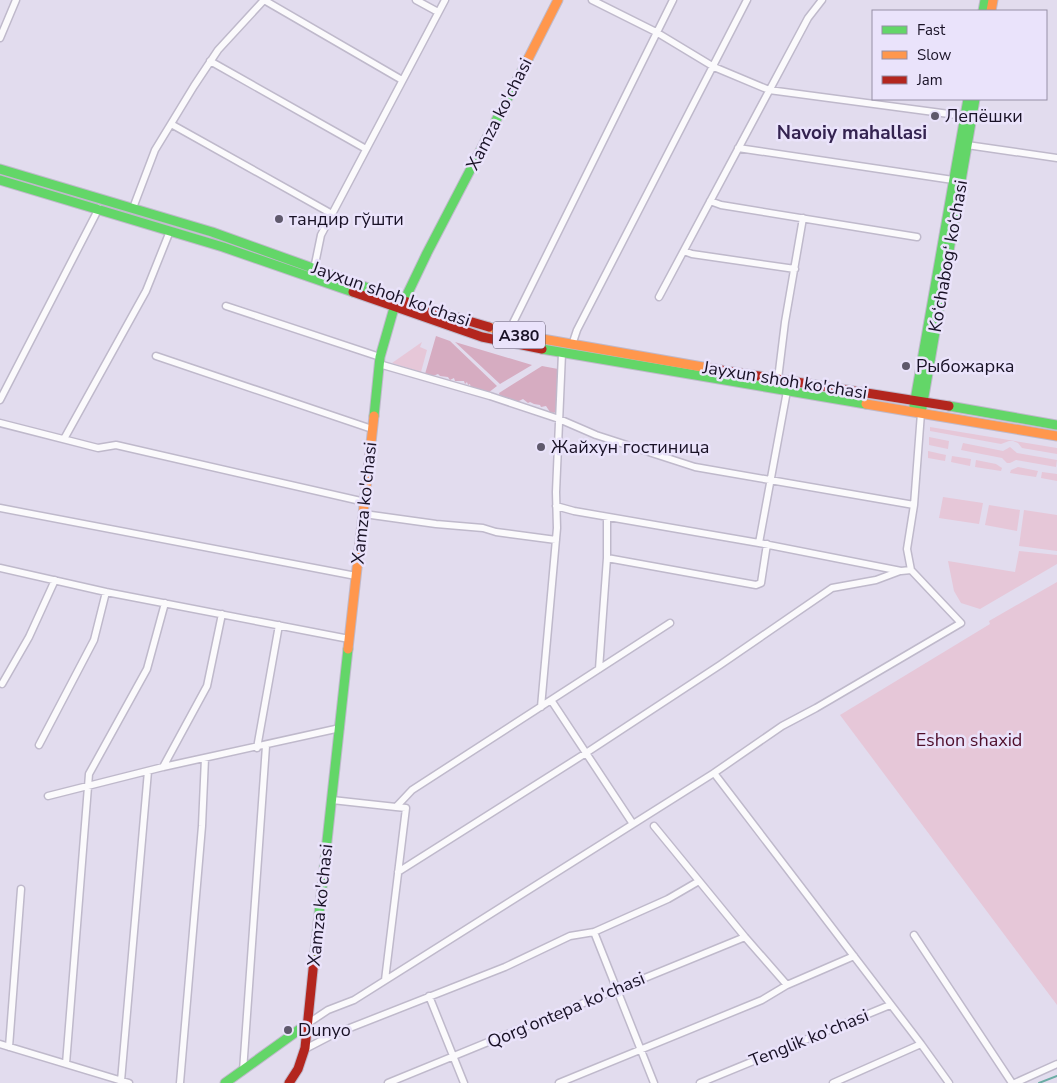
<svg xmlns="http://www.w3.org/2000/svg" width="1057" height="1083" font-family="'Nunito Sans',sans-serif">
<style>
.green{fill:#e6c7d8}
.forest{fill:#d6acc1}
.lines{fill:none;stroke-linecap:round;stroke-linejoin:round}
.stream{stroke:#6baca4;stroke-width:2}
.street-casing{stroke:#bfb9cb;stroke-width:9}
.fast-casing{stroke:#bfb9cb;stroke-width:11}
.slow-casing{stroke:#bfb9cb;stroke-width:11}
.jam-casing{stroke:#bfb9cb;stroke-width:11}
.street{stroke:#fbfafc;stroke-width:6}
.fast{stroke:#63d668;stroke-width:9}
.slow{stroke:#ff974d;stroke-width:9}
.jam{stroke:#b3261e;stroke-width:9}
.poi-dot{fill:#5f596c;stroke:#eae3fb;stroke-width:2}
.labels{text-anchor:middle;stroke-width:5;stroke-linejoin:round;paint-order:stroke}
.shield{fill:#eae3fb;stroke:#585166;stroke-width:1}
.shield-label{font-size:16px;font-weight:bold;fill:#191226}
.street-label{font-size:18px;fill:#191226;stroke:#eae3fb}
.poi-label{font-size:18px;fill:#191226;stroke:#eae3fb;text-anchor:start}
.park-label{font-size:18px;fill:#4f0e2b;stroke:#eae3fb}
.neighbourhood-label{font-size:19px;font-weight:bold;fill:#342350;stroke:#eae3fb}
</style>
<rect width="100%" height="100%" fill="#e2dcee"/>
<path class="green" d="M422 342 420 347 427 350 421 372 392 363Z
M930 427 1057 448V454L1022 448 1018 443 1013 441H1009L1001 444 930 431Z
M929 437 949 441 948 449 929 445Z
M963 443 1003 451 1010 447 1017 453 1057 460 1056 467 1016 460 1010 463H1007L1002 458 961 450Z
M928 451 946 455 945 461 928 458Z
M952 456 971 459 970 466 951 462Z
M976 460 996 464 1002 468 1001 471 975 467Z
M1018 467 1038 471 1036 477 1010 473 1011 470Z
M1042 472 1057 474V481L1041 478Z
M943 497 983 503 979 524 939 518Z
M989 505 1020 510 1017 531 985 525Z
M1024 510 1057 515V551L1019 546Z
M1019 551 1057 555V564L980 609 961 603 954 591 948 561 1015 572Z
M1057 582V1005L840 715 990 624 989 621Z"/>
<path class="forest" d="M436 336 450 341 497 386 488 393 471 388 470 384 468 385 467 382 465 384 464 381H455L454 378 450 380 448 377 440 376 438 374 433 376 425 374Z
M455 342 532 365 500 384Z
M542 366 558 369 557 410 554 413 550 412 546 406 541 407 540 405 534 404 530 402 528 403 523 399 517 402 500 397 499 393Z"/>
<g class="lines">
<path class="stream" d="M1039 1083 1057 1076"/>
<defs>
<path id="street" d="M264 0 402 80
M416 0 438 12
M592 0 656 32 714 67 769 90 964 116
M0 38 16 0
M210 61 366 149
M171 124 332 214
M967 145 1057 158
M738 148 953 180
M710 201 721 205 917 237
M133 208 155 150 194 86 218 50 264 0
M684 251 692 254 795 269
M314 269 321 235 445 0
M659 297 808 18 822 0
M226 306 380 357
M508 333 673 0
M572 345 577 330 747 0
M156 356 372 429
M379 364 490 396 559 419 596 435 695 467 914 505
M778 379 785 322 803 218
M0 400 99 208
M0 423 98 448 116 445 365 502
M64 439 146 291 170 231
M0 508 356 576
M364 514 436 524 483 528 496 532 556 540
M759 543 787 391
M607 558 756 585 761 583 767 544
M0 568 106 592 349 639
M911 570 907 549 914 505 921 413
M599 669 607 558V517
M2 684 29 637 55 580
M551 700 633 824
M541 707 557 528 556 492 562 353
M39 745 94 640 106 592
M257 748 279 625
M163 767 207 686 222 614
M714 773 921 1044 949 1083
M48 796 163 767 340 728
M332 800 396 807 412 790 670 623
M654 826 745 937 787 985
M398 872 586 753 720 665 832 588 876 580 900 571
M594 932 654 1083
M914 935 1012 1083
M385 980 406 808 396 807
M429 996 464 1083
M307 1024 328 1010 354 1000 714 773 782 726 816 708 961 623 911 570 901 571 759 543 574 511 556 506
M0 1044 129 1083
M9 1047 21 889
M307 1048 332 1035 505 967 570 936 594 932 668 899 699 881
M66 1064 89 774 147 669 165 603
M243 1071 266 746
M121 1081 148 771
M180 1083 202 826 205 758
M388 1083 745 937
M559 1083 762 1000 787 985 854 956
M700 1083 890 1005
M833 1083 921 1044
M1015 1083 1057 1064"/>
<path id="fast" d="M983 11 985 0
M0 169 212 232 371 289
M0 180 223 247 353 292
M542 349 866 404
M914 406 968 99
M949 406 1057 425
M922 408 975 99
M374 416 380 357 394 308 404 301 427 253 528 59
M314 960 348 649
M225 1083 307 1024"/>
<path id="slow" d="M991 11 993 0
M528 59 558 0
M489 327 508 333 714 369
M866 404 1057 436
M348 649 374 416"/>
<path id="jam" d="M371 289 421 307 489 327
M353 292 482 337 542 349
M714 369 949 406
M289 1083 298 1069 305 1048 314 960"/>
</defs>
<use href="#street" class="street-casing"/>
<use href="#fast" class="fast-casing"/>
<use href="#slow" class="slow-casing"/>
<use href="#jam" class="jam-casing"/>
<use href="#street" class="street"/>
<use href="#fast" class="fast"/>
<use href="#slow" class="slow"/>
<use href="#jam" class="jam"/>
</g>
<g class="poi-dot">
<circle cx="935" cy="116" r="5"/>
<circle cx="279" cy="219" r="5"/>
<circle cx="906" cy="366" r="5"/>
<circle cx="541" cy="447" r="5"/>
<circle cx="288" cy="1030" r="5"/>
</g>
<g class="labels">
<rect class="shield" x="493" y="321.5" width="52" height="27" rx="4"/>
<g class="shield-label">
<text x="519" y="341">A380</text>
</g>
<g class="street-label">
<text transform="translate(499 114) rotate(-63)" y="6">Xamza ko'chasi</text>
<text transform="translate(948 256) rotate(-80)" y="6">Ko‘chabog‘ ko‘chasi</text>
<text transform="translate(391 294) rotate(19)" y="6">Jayxun shoh ko'chasi</text>
<text transform="translate(785 380) rotate(9)" y="6">Jayxun shoh ko'chasi</text>
<text transform="translate(364 503) rotate(-84)" y="6">Xamza ko'chasi</text>
<text transform="translate(320 905) rotate(-84)" y="6">Xamza ko'chasi</text>
<text transform="translate(566 1010) rotate(-23)" y="6">Qorg'ontepa ko'chasi</text>
<text transform="translate(809 1038) rotate(-22)" y="6">Tenglik ko'chasi</text>
</g>
<g class="poi-label">
<text x="945" y="122">Лепёшки</text>
<text x="289" y="225">тандир гўшти</text>
<text x="916" y="372">Рыбожарка</text>
<text x="551" y="453">Жайхун гостиница</text>
<text x="298" y="1036">Dunyo</text>
</g>
<g class="park-label">
<text x="969" y="746">Eshon shaxid</text>
</g>
<g class="neighbourhood-label">
<text x="852" y="139">Navoiy mahallasi</text>
</g>
</g>
<rect x="872" y="10" width="175" height="90" fill="#eae3fb" stroke="#968fa6"/>
<rect x="882" y="26" width="25" height="8" fill="#63d668" stroke="#968fa6"/>
<text x="917" y="35" font-size="15" fill="#191226">Fast</text>
<rect x="882" y="51" width="25" height="8" fill="#ff974d" stroke="#968fa6"/>
<text x="917" y="60" font-size="15" fill="#191226">Slow</text>
<rect x="882" y="76" width="25" height="8" fill="#b3261e" stroke="#968fa6"/>
<text x="917" y="85" font-size="15" fill="#191226">Jam</text>
</svg>
